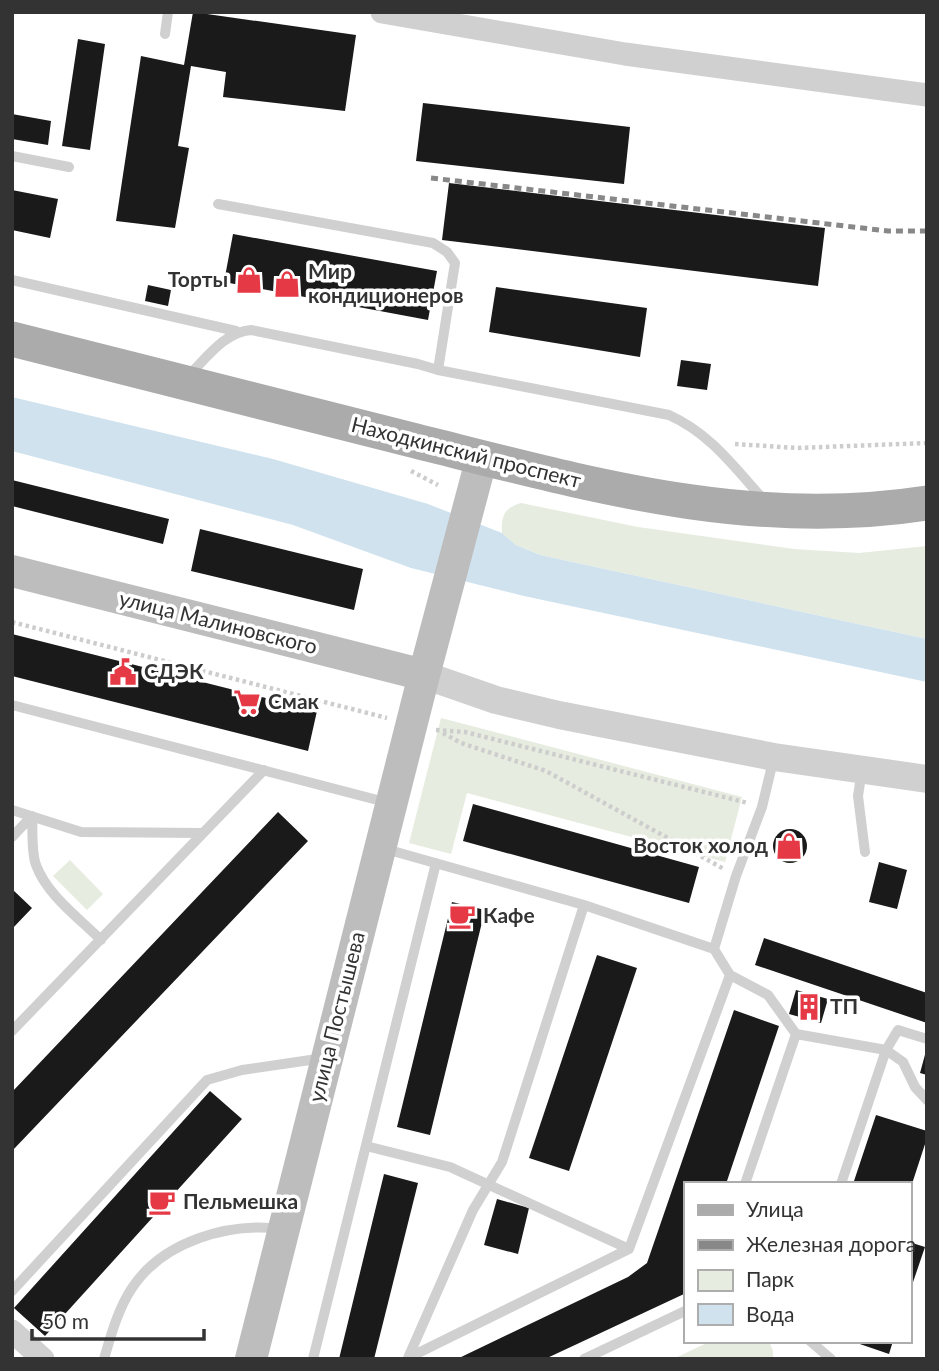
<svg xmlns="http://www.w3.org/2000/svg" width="939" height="1371" font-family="Lato,sans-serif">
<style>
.green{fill:#e6ecdf}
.water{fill:#cfe2ee}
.building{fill:#1a1a1a}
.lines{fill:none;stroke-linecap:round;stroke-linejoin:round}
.path{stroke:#cdcdcd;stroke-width:4.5;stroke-dasharray:3.5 3.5;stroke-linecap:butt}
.service{stroke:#d0d0d0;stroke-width:10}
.minor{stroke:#d0d0d0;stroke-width:23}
.tertiary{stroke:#d0d0d0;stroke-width:28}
.secondary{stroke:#bdbdbd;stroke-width:32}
.primary{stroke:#ababab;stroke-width:35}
.rail{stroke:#888;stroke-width:5;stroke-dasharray:7 5;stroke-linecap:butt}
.labels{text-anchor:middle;stroke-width:7;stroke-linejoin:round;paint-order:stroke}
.poi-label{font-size:21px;font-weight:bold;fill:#333;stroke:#fff;text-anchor:start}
.street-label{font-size:21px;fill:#333;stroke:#fff}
</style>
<rect width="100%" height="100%" fill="#fff"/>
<path class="green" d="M521 503 638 527 794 549 859 553 927 546V639L540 555 516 545 502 533C501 516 504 508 521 503Z
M441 718 742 797 725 862 467 793 451 854 409 843Z
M70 860 103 894 87 910 53 876Z
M711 1341H769L773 1351V1359H673Z"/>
<path class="water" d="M12 397 273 459 428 504 502 533 516 545 540 555 927 639V682L524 596 411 568 293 525 12 451Z"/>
<path class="building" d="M193 12 356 35 345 111 223 97 226 72 191 66 178 146 189 148 175 228 116 221 141 56 184 65Z
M78 39 105 44 90 150 62 146Z
M423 103 630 127 624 184 416 161Z
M12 114 51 121 48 145 12 139Z
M449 183 825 228 818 286 442 240Z
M12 190 58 199 50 238 12 230Z
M233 234 437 271 428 320 224 282Z
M148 285 171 290 168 306 145 301Z
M496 287 647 308 640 357 489 332Z
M681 360 711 364 707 390 677 386Z
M12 480 169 519 163 544 12 506Z
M200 529 363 569 354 610 191 571Z
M12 634 317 711 308 751 12 676Z
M473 804 699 867 689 903 463 841Z
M278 812 308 841 12 1151V1092Z
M773 846a17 17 0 1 1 34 0a17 17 0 1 1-34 0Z
M879 862 907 870 897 909 869 902Z
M12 889 32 908 12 929Z
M452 902 485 910 430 1135 397 1127Z
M764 938 927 993V1023L755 965Z
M597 955 637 968 569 1171 529 1158Z
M796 990 828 999 821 1023 789 1014Z
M734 1010 779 1026 726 1184H685L684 1294 545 1359H457L628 1277 647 1263Z
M926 1051H927V1075L920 1073Z
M210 1091 242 1119 45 1336 14 1308Z
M876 1115 927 1131V1138L910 1190 909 1184H853Z
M384 1174 418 1183 374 1359H339Z
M497 1199 529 1208 518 1254 484 1245Z
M909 1242 925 1247 910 1291H909Z
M851 1341H893L889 1354Z"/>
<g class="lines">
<path class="path" d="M735 444 797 448 927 443
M411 471 438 485
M12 622 387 718
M436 730 465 732 748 803
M443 733 461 743 546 771 724 869"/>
<path class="service" d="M165 34 168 12
M12 156 69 167
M218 204 433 243 447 252 455 263 438 370
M12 280 236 331
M187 377C206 359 224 332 251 330L418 364 438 370 669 415C711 434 734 467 764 500
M12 705 389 803
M862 770 858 796 865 852
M12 810 81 832 203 833
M32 816C33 831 31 851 36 865 47 895 79 918 101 940
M12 837 32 816
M382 848 584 905 714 949
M730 975 768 995 796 1034 745 1184
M12 1031 264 770
M796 1034 886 1050 903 1062 915 1087 927 1100
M366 1146 450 1167 629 1249
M841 1184 886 1050 898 1030 927 1039
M12 1291 207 1080 242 1070 324 1058
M810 1341 831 1359
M408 1358 629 1249 730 975 714 949 736 876 762 807 774 757
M408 1358 473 1210 502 1162 584 905
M104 1359C111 1335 118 1309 132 1288 163 1241 229 1222 282 1229
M313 1359 436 863
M584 1359 685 1311"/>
<path class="minor" d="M382 12 625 54 927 95
M12 1331 43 1359"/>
<path class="tertiary" d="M424 675 496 700 559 715 774 757 927 779"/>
<path class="secondary" d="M12 571 424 675
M251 1359 424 675 482 457"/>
<path class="primary" d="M12 339C145 373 279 406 412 440 585 483 747 531 927 503"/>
<path class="rail" d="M431 178 888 231H927"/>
</g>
<defs>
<symbol id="shop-bare" viewBox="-9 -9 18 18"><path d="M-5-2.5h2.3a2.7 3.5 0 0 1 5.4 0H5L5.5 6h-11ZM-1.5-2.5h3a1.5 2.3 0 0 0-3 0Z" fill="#e63946" stroke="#fff" stroke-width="2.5" paint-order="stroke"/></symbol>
<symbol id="civic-bare" viewBox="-9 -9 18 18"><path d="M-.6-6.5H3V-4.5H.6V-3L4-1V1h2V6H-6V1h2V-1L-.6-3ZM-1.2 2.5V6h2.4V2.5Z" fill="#e63946" stroke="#fff" stroke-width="2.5" paint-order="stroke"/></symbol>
<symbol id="supermarket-bare" viewBox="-9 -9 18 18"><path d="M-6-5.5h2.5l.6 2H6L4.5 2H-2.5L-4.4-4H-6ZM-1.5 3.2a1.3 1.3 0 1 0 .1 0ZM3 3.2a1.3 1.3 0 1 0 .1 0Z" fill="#e63946" stroke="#fff" stroke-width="2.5" paint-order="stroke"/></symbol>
<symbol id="cafe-bare" viewBox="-9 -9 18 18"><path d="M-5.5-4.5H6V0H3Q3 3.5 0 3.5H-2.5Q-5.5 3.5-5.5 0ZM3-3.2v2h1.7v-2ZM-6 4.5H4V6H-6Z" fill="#e63946" stroke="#fff" stroke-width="2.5" paint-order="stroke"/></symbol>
<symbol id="building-bare" viewBox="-9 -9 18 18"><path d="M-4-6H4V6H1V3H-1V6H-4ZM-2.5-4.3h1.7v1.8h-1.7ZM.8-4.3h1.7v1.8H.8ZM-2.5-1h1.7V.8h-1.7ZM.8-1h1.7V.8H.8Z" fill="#e63946" stroke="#fff" stroke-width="2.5" paint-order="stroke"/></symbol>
</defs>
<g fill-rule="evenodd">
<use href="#shop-bare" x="230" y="261" width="38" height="38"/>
<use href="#shop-bare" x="268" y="265" width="38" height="38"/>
<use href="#civic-bare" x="104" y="653" width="38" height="38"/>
<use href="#supermarket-bare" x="228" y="683" width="38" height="38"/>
<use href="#shop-bare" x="770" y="827" width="38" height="38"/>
<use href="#cafe-bare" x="443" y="897" width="38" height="38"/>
<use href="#building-bare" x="790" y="988" width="38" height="38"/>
<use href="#cafe-bare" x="143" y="1183" width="38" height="38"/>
</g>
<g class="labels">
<g class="poi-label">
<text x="308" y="279">Мир<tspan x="308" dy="24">кондиционеров</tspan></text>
<text x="228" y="287" text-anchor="end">Торты</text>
<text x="144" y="679">СДЭК</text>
<text x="268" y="709">Смак</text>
<text x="768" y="853" text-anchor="end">Восток холод</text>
<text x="483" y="923">Кафе</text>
<text x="830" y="1014">ТП</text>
<text x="183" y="1209">Пельмешка</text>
</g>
<g class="street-label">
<text transform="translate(466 453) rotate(14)" y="7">Находкинский проспект</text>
<text transform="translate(218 623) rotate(14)" y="7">улица Малиновского</text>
<text transform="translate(337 1017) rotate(-76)" y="7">улица Постышева</text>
</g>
</g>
<rect width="939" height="1371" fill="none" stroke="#333333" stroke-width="28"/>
<rect x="684" y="1182" width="228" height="161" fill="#ffffff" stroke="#adadad" stroke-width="2"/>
<rect x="698" y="1205" width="35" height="10" fill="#ababab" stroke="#adadad" stroke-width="2"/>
<text x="746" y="1217" font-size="21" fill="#333333">Улица</text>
<rect x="698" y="1240" width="35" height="10" fill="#888888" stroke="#adadad" stroke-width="2"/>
<text x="746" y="1252" font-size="21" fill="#333333">Железная дорога</text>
<rect x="698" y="1270" width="35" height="21" fill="#e6ecdf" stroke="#adadad" stroke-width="2"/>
<text x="746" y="1287" font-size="21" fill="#333333">Парк</text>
<rect x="698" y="1304" width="35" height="21" fill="#cfe2ee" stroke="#adadad" stroke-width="2"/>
<text x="746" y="1322" font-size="21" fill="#333333">Вода</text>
<path d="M32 1329v10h172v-10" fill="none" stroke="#333333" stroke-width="3.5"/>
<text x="42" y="1329" font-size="21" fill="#333333" stroke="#ffffff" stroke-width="5" paint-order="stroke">50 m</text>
</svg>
